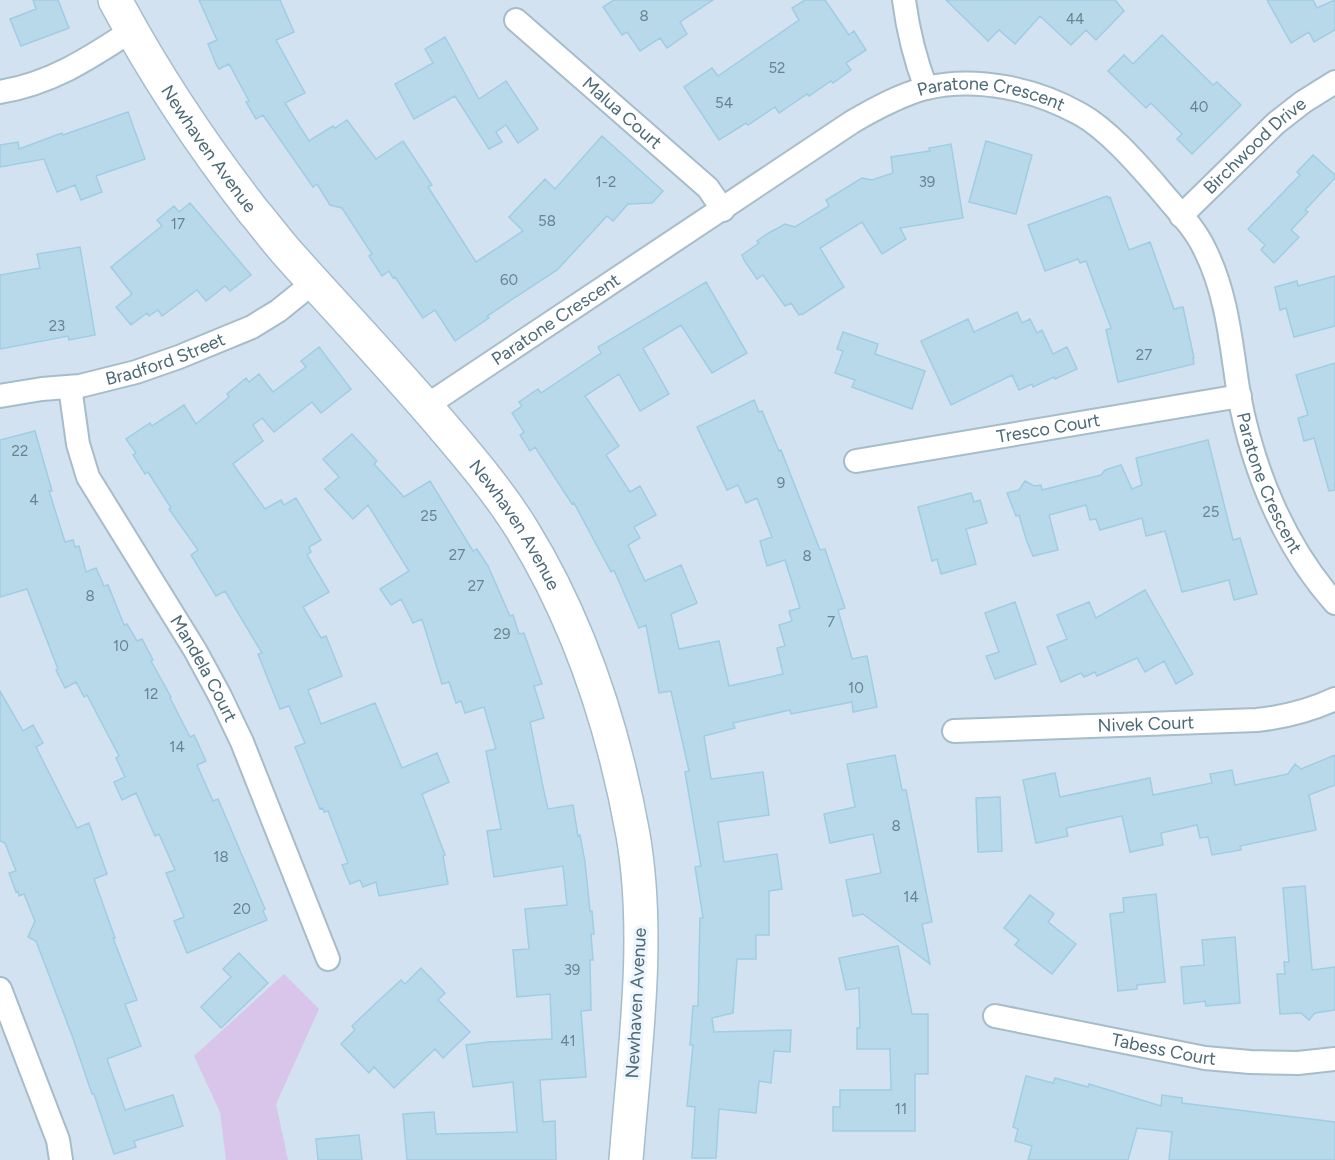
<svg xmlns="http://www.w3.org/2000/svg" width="1335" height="1160" font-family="Figtree,sans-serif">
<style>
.residential{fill:#d2e2f0}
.green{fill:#d9c5e9}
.building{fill:#b8d9ea;stroke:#9fcde3;stroke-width:1.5}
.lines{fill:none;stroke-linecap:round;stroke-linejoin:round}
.street-casing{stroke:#a7bcc9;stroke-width:26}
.secondary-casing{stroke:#a5bdcc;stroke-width:36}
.street{stroke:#fff;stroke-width:22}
.secondary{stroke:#fff;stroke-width:33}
.labels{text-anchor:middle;stroke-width:6;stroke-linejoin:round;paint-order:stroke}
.number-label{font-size:15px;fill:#668592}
.street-label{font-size:18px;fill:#4b6975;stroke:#edf5ff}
</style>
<rect width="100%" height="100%" fill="#e6f0fc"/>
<path class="residential" d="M0 0H1335V1160H0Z"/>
<path class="green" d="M284 974 319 1009 276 1104 288 1160H226L220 1112 194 1056Z"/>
<path class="building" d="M33 0H58L69 28 21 46 10 19 36 9Z
M199 0H280L294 32 276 40 305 93 285 103 309 141 333 126 335 128 347 120 376 159 403 141 432 185 428 187 476 262 523 231 509 217 545 179 555 189 602 136 663 191 652 203 628 204 613 221 607 216 557 270 487 316 489 318 455 341 435 310 423 318 395 277 393 278 389 271 382 276 369 256 372 254 342 208 330 205 317 184 313 187 263 115 256 119 246 102 249 101 229 64 219 69 216 64 208 44 217 40Z
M614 0H713L680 22 687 34 667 48 660 38 640 51 627 32 622 35 603 7Z
M805 0H825L849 35 854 31 866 50 846 63 851 70 833 83 831 81 809 96 807 94 779 113 775 107 748 125 746 123 719 140 684 87 712 68 718 76 799 20 792 8Z
M946 0H1115L1124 11 1096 40 1086 30 1071 45 1040 16 1015 44 999 30 988 41Z
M1267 0H1313L1317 8 1335 0V30L1314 42 1309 32 1291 43Z
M1162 35 1213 85 1217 82 1241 105 1192 154 1177 139 1182 134 1151 103 1146 108 1108 71 1124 55 1133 64Z
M445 37 479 99 506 81 538 129 518 143 506 125 496 132 502 142 489 149 455 96 414 119 395 84 433 63 425 49Z
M128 112 145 159 96 176 102 192 81 200 75 185 57 192 44 159 0 167V145L18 142 19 149 62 133 63 135Z
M986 141 1032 155 1016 214 969 202Z
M951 144 963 218 900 228 906 239 882 254 862 222 820 248 844 287 803 314 799 315 791 303 785 306 763 275 757 279 744 260 742 255 759 243 757 241 767 234 785 224 795 227 829 206 826 200 862 178 872 180 893 173 891 157 930 151 929 148Z
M1313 155 1335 175V178L1305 210 1308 212 1291 230 1299 237 1274 263 1261 250 1265 245 1248 229 1300 175 1297 172Z
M1107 196 1108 198 1110 197 1129 250 1150 242 1174 309 1183 307 1194 358H1193L1194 364 1118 382 1106 330 1111 328 1086 261 1080 263 1078 259 1045 271 1028 225Z
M190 203 251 275 230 291 225 286 206 301 197 290 162 316 158 310 149 316 147 313 131 325 116 307 132 294 111 267 162 226 157 220 174 206 179 212Z
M80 247 95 335 69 340 68 336 0 349V275L40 268 37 254Z
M1335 276V326L1294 337 1286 308 1280 310 1275 287 1297 281 1298 286Z
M706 282 747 353 712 373 681 325 643 348 669 394 640 411 619 374 585 396 619 446 606 455 630 492 640 486 656 515 634 527 640 538 628 545 645 581 681 565 697 603 671 614 679 649 719 641 729 686 783 674 777 648 785 646 779 625 792 621 789 611 800 608 785 560 767 566 760 541 772 537 757 498 746 503 738 485 727 490 697 427 754 400 759 412 762 411 779 451 781 450 820 550 825 549 845 608 838 610 852 659 867 656 877 707 853 712 852 702 791 714 790 710 733 723 735 728 704 736 711 779 763 772 769 815 718 822 724 862 777 854 782 889 769 891V935H756V959H737L733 1013 712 1018 714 1032 791 1030 790 1052 774 1051 771 1083 759 1081 756 1113 719 1109 716 1158H692L695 1107 687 1106 693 1045H690L693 1006H698L700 918H703L695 867 701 866 685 772 689 771 671 691 659 693 646 625 639 628 614 570 611 572 574 503 572 504 535 447 530 451 520 435 524 432 512 413 522 406 519 402 538 389 541 393 601 353 598 347Z
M1017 312 1022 323 1030 319 1037 333 1042 330 1053 354 1067 347 1077 369 1055 379 1054 377 1033 387 1032 384 1019 390 1012 375 951 405 921 341 968 319 974 332Z
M843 332 878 344 875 354 925 371 912 409 852 387 855 380 835 373 843 351 837 349Z
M319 347 351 389 321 413 312 402 274 432 262 418 253 425 263 441 233 464 265 509 281 500 284 505 296 498 321 540 309 547 311 552 307 555 329 592 303 607 321 638 326 636 342 676 308 690 321 724 375 703 402 768 437 753 449 782 422 794 445 855 443 856 448 884 379 896 376 882 363 887 360 880 350 884 342 865 348 863 328 811 324 812 323 808 320 809 295 747 305 743 289 706 280 709 258 654 262 653 225 591 216 596 191 555 198 550 169 509 171 508 148 472 145 474 133 455 136 453 126 439 150 423 152 426 184 405 196 424 229 397 227 394 246 378 249 382 259 374 273 392 306 367 301 361Z
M1335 363V490L1329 491 1314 438 1304 441 1298 418 1308 415 1296 375Z
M35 431 52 491H49L65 542 73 540 75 547 79 546 86 572 96 568 104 586 108 585 124 625 127 624 137 641 142 639 153 660 151 661 171 697 170 698 190 737 194 735 206 761 197 765 213 801 218 799 265 909 263 911 267 920 187 953 174 921 184 917 166 873 175 870 159 834 155 836 136 793 122 800 114 782 125 777 116 758 119 756 87 695 84 697 76 682 65 688 56 670 58 669 27 589 0 597V440Z
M352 434 377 461 374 464 404 497 430 481 473 551 477 549 488 566 510 616 513 615 519 634 524 633 542 684 534 686 544 718 530 722 543 787 548 809 573 805 578 836 580 835 585 862 590 911H592L594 934H591L593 960H590L591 1010 581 1011 586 1077 540 1080 543 1122 555 1121 556 1160H407L403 1114 434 1112 436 1134 517 1132 513 1082 473 1087 466 1045 489 1042 552 1039 550 994 517 997 513 950 529 949 525 909 567 905 563 866 494 877 487 831 501 829 486 751 496 749 484 707 465 713 461 701 456 703 449 682 442 684 422 619 413 623 401 599 391 605 380 589 409 571 368 505 353 519 325 489 339 477 323 459Z
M1208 440 1233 540 1240 538 1257 594 1234 600 1229 580 1182 592 1165 531 1146 536 1142 518 1100 530 1096 519 1090 520 1086 505 1049 515 1058 550 1033 556 1026 539 1019 515 1016 516 1007 493 1019 490 1025 481 1034 486 1041 485 1042 490 1101 475 1105 470 1121 465 1132 489 1142 485 1136 458Z
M971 493 974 502 980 500 987 523 966 529 976 564 941 574 937 559 932 561 918 507Z
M1145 590 1193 674 1176 684 1164 661 1145 672 1137 658 1097 676 1095 672 1084 677 1081 673 1061 682 1047 647 1067 639 1057 615 1089 602 1096 618Z
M1015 602 1036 664 995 679 986 656 999 652 985 613Z
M0 691 23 731 33 725 43 743 36 747 77 828 89 823 107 874 94 879 115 938H113L137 1000 125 1004 141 1046 107 1059 125 1110 173 1095 183 1126 134 1141 136 1147 114 1154 94 1094H92L73 1038 36 941 28 937 35 921 24 894 19 896 18 891 16 892 9 873 16 871 5 843 0 841Z
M895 755 902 790H906L932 922 922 924 930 964 863 914 853 916 846 880 881 873 873 834 830 843 824 814 855 807 847 764Z
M1335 755V785L1309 795 1316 830 1240 846 1241 850 1212 855 1208 837 1200 838 1197 825 1161 833 1163 845 1130 852 1122 816 1066 828 1068 836 1036 843 1023 780 1055 773 1060 797 1150 778 1153 795 1212 783 1210 774 1232 770 1235 785 1288 774 1295 764 1301 769Z
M1000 797 1002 851 978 852 976 798Z
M1305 886 1312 970 1335 967V1010L1315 1013 1309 1020 1301 1013 1280 1014 1277 974H1285L1284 962H1289L1283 888Z
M1156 894 1165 982 1137 985V989L1118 991 1110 914 1124 912 1123 898Z
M1030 895 1054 914 1048 922 1076 944 1052 974 1015 945 1019 940 1004 928Z
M1235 937 1240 1003 1206 1006 1205 1001 1184 1004 1181 967 1204 965 1202 940Z
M898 946 912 1014H928V1074H915V1131H833V1107H840V1090H891L890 1049H857V1028H860L859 988 846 990 839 958Z
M239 953 268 983 221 1028 201 1007 231 977 223 969Z
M421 968 445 993 438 1000 470 1032 443 1058 435 1049 394 1088 374 1067 369 1073 341 1044 355 1030 352 1026 373 1006 401 980 405 984Z
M1026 1076 1053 1083 1055 1078 1088 1087 1089 1084 1161 1106 1162 1095 1182 1098V1103L1335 1122V1160H1169L1172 1132 1137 1128 1128 1160H1028L1032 1146 1015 1141 1018 1129 1013 1127Z
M359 1135 362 1160H318L316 1139Z"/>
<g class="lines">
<defs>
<g id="street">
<path d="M904 0C908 31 915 59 926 88"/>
<path id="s1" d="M516 20 708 188 723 210"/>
<path d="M0 92C52 83 88 59 131 31"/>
<path id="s2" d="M1181 216 1276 123 1303 102 1335 82"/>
<path id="s3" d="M70 387 78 444 88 477 195 650 220 696 242 742 328 959"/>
<path id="s4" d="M0 396 42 389 80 386 136 372 179 357 252 327 278 311 314 282"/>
<path id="s5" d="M426 406 852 122C876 108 900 95 926 88 977 76 1035 89 1080 114 1107 129 1135 161 1156 185 1172 205 1194 226 1205 250 1228 296 1231 346 1239 395 1253 470 1284 546 1335 603"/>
<path id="s6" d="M856 461 1240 396"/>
<path id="s7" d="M954 731 1257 720C1285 717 1309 711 1335 699"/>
<path d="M0 989 58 1140 61 1160"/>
<path id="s8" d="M995 1016 1205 1058 1250 1062 1298 1063 1335 1059"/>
</g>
<g id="secondary">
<path id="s9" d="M115 0C155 75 201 144 253 211 266 226 278 243 291 257 343 315 396 371 446 430 473 462 501 495 523 531 579 622 614 730 633 835 651 939 634 1055 626 1160"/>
</g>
</defs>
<use href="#street" class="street-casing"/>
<use href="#secondary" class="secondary-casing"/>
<use href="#street" class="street"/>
<use href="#secondary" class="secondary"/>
</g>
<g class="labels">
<g class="number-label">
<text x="644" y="21">8</text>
<text x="1075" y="24">44</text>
<text x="777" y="73">52</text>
<text x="724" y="108">54</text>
<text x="1199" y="112">40</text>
<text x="606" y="187">1-2</text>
<text x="927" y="187">39</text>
<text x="547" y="226">58</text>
<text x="178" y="229">17</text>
<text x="509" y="285">60</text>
<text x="57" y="331">23</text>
<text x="1144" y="360">27</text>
<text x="20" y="456">22</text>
<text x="781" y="488">9</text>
<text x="34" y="505">4</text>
<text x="1211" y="517">25</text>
<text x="429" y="521">25</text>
<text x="457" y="560">27</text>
<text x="807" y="561">8</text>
<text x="476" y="591">27</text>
<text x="90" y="601">8</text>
<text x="831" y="627">7</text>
<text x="502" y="639">29</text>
<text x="121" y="651">10</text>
<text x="856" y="693">10</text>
<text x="151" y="699">12</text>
<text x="177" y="752">14</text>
<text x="896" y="831">8</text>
<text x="221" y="862">18</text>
<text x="911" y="902">14</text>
<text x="242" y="914">20</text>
<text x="572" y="975">39</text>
<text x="568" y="1046">41</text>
<text x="901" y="1114">11</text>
</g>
<g class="street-label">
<text dy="6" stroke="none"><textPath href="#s5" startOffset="660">Paratone Crescent</textPath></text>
<text dy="6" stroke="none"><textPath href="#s1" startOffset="141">Malua Court</textPath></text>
<text dy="6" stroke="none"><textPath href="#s9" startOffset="176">Newhaven Avenue</textPath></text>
<text dy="6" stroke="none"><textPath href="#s2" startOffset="102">Birchwood Drive</textPath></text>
<text dy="6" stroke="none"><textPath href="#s5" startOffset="156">Paratone Crescent</textPath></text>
<text dy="6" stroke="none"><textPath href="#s4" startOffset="170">Bradford Street</textPath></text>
<text dy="6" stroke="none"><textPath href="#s6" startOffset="195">Tresco Court</textPath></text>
<text dy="6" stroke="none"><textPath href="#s5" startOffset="1182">Paratone Crescent</textPath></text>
<text dy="6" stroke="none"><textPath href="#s9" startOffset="662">Newhaven Avenue</textPath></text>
<text dy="6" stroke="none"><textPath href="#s3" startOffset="316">Mandela Court</textPath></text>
<text dy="6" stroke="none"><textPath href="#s7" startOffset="192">Nivek Court</textPath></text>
<text transform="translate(636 1003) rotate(-87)" y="6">Newhaven Avenue</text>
<text dy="6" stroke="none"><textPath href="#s8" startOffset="172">Tabess Court</textPath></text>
</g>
</g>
</svg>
